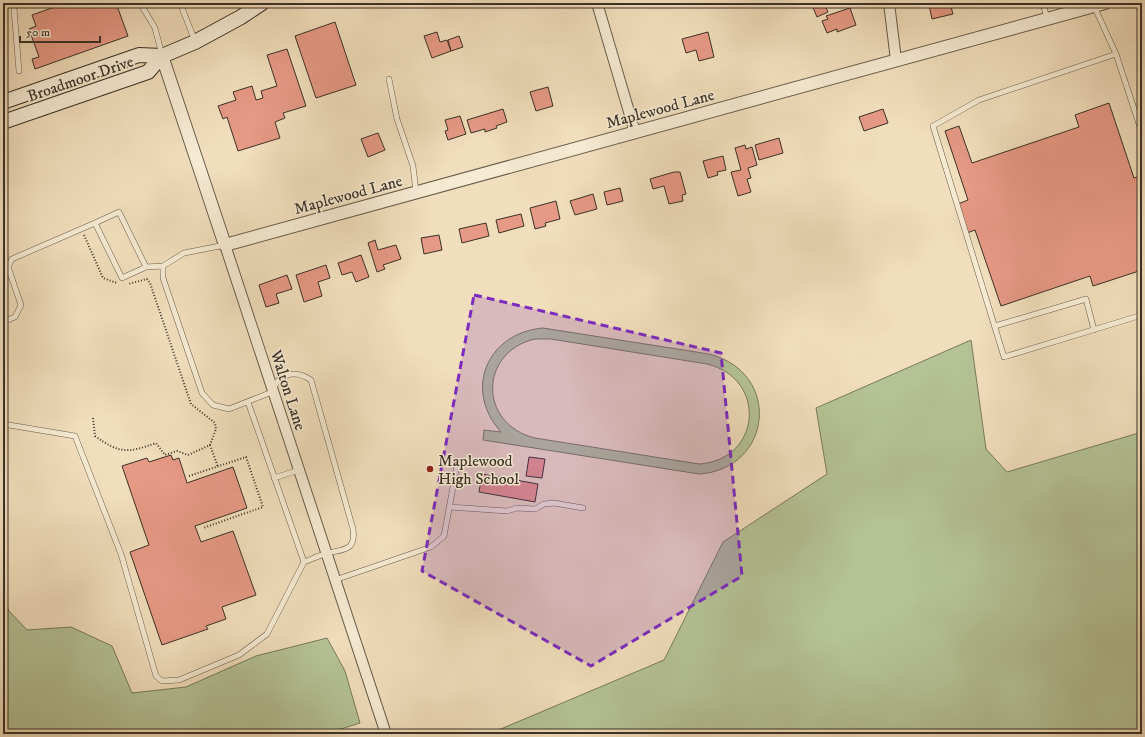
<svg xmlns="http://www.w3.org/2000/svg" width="1145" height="737" font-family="'IM FELL DW Pica',serif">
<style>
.green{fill:#b4c295;stroke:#777a5e;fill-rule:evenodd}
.building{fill:#e69985;stroke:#3a3127}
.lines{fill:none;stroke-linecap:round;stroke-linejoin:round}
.service-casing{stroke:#685c4c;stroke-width:6}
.minor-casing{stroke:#685c4c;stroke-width:12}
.tertiary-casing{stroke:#685c4c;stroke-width:14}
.secondary-casing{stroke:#3a3127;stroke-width:16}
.path{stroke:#3a3127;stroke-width:2;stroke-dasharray:1 2;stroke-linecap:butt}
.service{stroke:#f6ead3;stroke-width:5}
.minor{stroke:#f6ead3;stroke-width:10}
.tertiary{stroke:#f6ead3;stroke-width:12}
.secondary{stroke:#f6ead3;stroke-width:14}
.marked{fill:#7b2cbf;fill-opacity:0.2;stroke:#7b2cbf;stroke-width:3;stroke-dasharray:8 5;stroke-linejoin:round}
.poi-dot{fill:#8f2418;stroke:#f6ead3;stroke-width:1.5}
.labels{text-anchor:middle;stroke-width:3;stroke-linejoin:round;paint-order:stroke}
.street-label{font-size:16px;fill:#3a3127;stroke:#f6ead3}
.poi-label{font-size:16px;fill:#3a3127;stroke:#f6ead3;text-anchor:start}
</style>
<rect width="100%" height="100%" fill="#f1debc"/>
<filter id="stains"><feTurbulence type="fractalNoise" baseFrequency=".005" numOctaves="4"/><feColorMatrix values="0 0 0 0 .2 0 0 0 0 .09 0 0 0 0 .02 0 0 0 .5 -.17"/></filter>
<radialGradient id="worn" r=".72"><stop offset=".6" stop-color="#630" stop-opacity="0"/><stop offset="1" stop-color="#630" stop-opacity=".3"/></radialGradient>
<path class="green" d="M543 328 709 354C782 372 773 469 699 474L483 440 484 430 501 432C463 390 487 333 543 328ZM535 339H551L707 364C768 379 761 460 699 464L535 438C478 424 479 352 535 339Z
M971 340 986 449 1007 472 1142 432V734H489L664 660 723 542 827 474 816 408Z
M3 597 9 611 27 630 71 627 112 646 132 693 186 687 256 656 327 638 345 671 360 723 325 734H3Z"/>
<path class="building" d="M66 3H90L92 8 106 3H116L128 36 35 69 32 59 39 57 29 29 36 26 32 15Z
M811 3H824L828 12 817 17Z
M937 3H950L953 14 932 19 929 5Z
M850 8 856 25 837 32V29L827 33 822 21 828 19 826 16Z
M335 22 356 85 316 98 295 36Z
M437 32 440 42 447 40 451 51 432 58 424 36Z
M708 32 714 57 699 61 696 50 686 53 682 39Z
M459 36 463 47 451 51 448 40Z
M287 49 306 106 283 113 285 118 275 122 280 138 238 151 227 117 223 119 218 106 236 100 233 92 252 86 256 100 263 98 261 91 277 86 267 55Z
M548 87 553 106 536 111 530 92Z
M1109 103 1134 178 1142 175V197L1139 198 1142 206V270L1093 286 1090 276 1001 306 975 230 967 233 958 204 968 200 945 131 959 126 972 163 1079 127 1075 115Z
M503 109 507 122 496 126 497 128 485 132V129L471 133 467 120Z
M883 109 888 123 864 131 859 117Z
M460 116 466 134 448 140 445 131 448 130 445 120Z
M378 133 385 150 368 157 361 139Z
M779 138 783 153 759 160 755 145Z
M745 145 746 149 752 147 757 165 748 168 751 178 747 179 751 192 738 196 731 172 741 170 735 148Z
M723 156 726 170 717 172 718 175 708 178 703 161Z
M674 172H680L686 194 682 195 683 201 669 204 664 186 653 189 650 179Z
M620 188 623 201 607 205 604 192Z
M593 194 597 209 575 215 570 201Z
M556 201 560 219 545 223 546 226 535 229 530 208Z
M521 214 524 226 499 233 496 220Z
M486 223 489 236 462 243 459 229Z
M439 235 442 250 424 254 421 238Z
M375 240 378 250 396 245 401 259 383 265 385 269 377 272 368 243Z
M361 255 369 277 356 282 352 272 342 275 338 263Z
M326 265 330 278 318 282 322 296 304 302 296 275Z
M287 275 292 289 276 294 279 303 266 307 259 285Z
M171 455 173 460 179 458 187 483 233 467 247 508 195 526 201 542 233 531 256 595 222 607 226 619 206 626 208 629 162 645 130 552 149 545 122 466 147 458 149 462Z
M529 457 545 459 542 478 526 476Z
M482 474 538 484 535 502 479 492Z"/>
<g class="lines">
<defs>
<path id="service" d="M16 3 14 9 19 71
M140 3 155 28 162 55
M180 3 195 41
M1043 3 1047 19
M1094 6 1116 54 1142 133
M1116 54 979 100 933 126 1004 357 1142 315
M389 79 397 119 413 166 416 192
M225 245 184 253 163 266V278L202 393 213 405 229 409 272 392C279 372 295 370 311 380L353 529C356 551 344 549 328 553 320 555 312 559 304 562L248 402
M146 267 119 212 95 223 122 278 146 267 163 266
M3 322 15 317 21 305 8 267 12 259 95 223
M995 326 1086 299 1094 330
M3 424 75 436 121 554 156 676 162 681 179 680 239 655 267 634 304 562
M274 478 299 470
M449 507 507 511 517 508 535 509 544 504 554 503 583 508
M335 580 431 547 444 536 457 465"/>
<path id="minor" d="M597 3 635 132
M889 3 896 60
M225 245 386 734"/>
<path id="tertiary" d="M162 56 225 245 1105 3"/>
<path id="secondary" d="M3 102 139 55 162 56
M3 122 148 72 162 56 195 42 241 17 262 3"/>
</defs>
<use href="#service" class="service-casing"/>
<use href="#minor" class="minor-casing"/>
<use href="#tertiary" class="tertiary-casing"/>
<use href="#secondary" class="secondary-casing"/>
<path class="path" d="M84 235 103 278 117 283
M93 418 95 436C120 454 128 453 156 443L165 455 177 451 188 455 210 445 216 429 215 423 191 404 150 283 147 279 128 284
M210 445 218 467
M189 476 246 457 263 507 203 528"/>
<use href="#service" class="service"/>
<use href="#minor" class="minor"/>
<use href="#tertiary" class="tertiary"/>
<use href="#secondary" class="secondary"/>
</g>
<path class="marked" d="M474 295 721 353 742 576 591 666 422 571Z"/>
<circle class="poi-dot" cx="430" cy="469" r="4"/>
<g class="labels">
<g class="street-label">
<text transform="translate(80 78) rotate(-19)" y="6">Broadmoor Drive</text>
<text transform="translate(660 108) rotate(-15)" y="6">Maplewood Lane</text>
<text transform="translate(348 194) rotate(-15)" y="6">Maplewood Lane</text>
<text transform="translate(289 390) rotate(72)" y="6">Walton Lane</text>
</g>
<g class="poi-label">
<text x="438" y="466">Maplewood<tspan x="438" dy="18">High School</tspan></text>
</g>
</g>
<rect width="1145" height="737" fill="none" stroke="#f1debc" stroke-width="16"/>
<rect x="4" y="4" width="1137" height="729" fill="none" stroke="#3a3127" stroke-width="2"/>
<rect x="8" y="8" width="1129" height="721" fill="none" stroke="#3a3127"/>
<path d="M20 36v6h80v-6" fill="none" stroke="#3a3127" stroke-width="2"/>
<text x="26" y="36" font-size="12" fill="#3a3127" stroke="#f6ead3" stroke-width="3" paint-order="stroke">50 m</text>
<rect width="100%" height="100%" filter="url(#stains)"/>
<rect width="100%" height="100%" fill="url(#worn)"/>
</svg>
